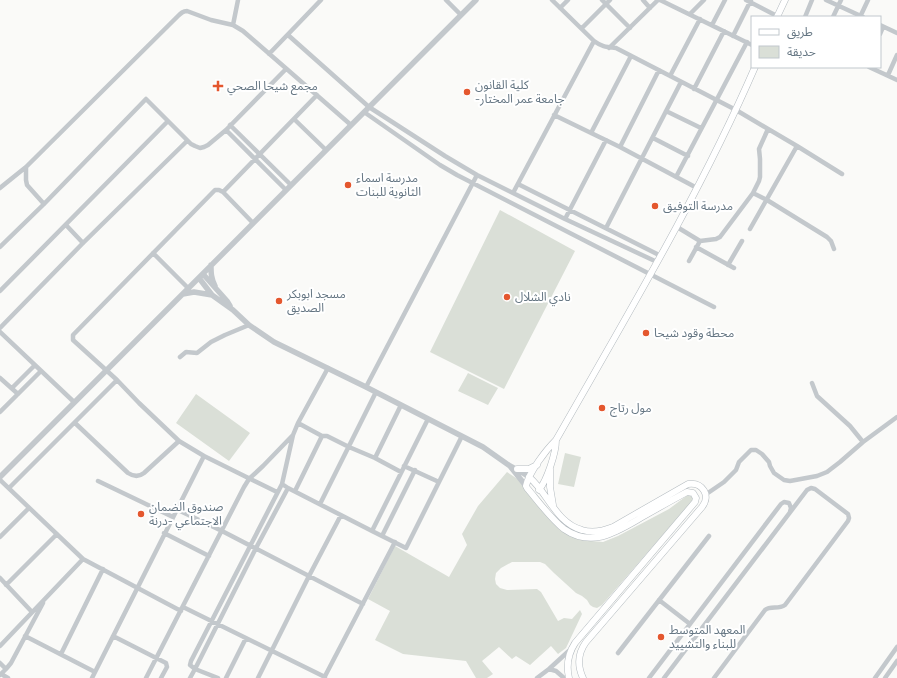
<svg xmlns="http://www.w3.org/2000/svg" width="897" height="678" font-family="Manrope,'Noto Sans Arabic',sans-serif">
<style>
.green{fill:#dadfd7}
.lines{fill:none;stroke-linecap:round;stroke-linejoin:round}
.secondary-casing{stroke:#b3babf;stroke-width:7}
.minor{stroke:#c3c8cc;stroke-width:4.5}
.tertiary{stroke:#c3c8cc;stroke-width:5.5}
.secondary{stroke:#fff;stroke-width:6}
.poi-dot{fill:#e4572e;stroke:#fff;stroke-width:1.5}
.labels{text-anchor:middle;stroke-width:4;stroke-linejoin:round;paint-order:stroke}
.poi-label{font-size:12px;fill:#657683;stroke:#fff;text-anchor:start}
</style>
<rect width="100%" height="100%" fill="#fafaf8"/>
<path class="green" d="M500 210 575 251 504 389 430 352Z
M468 373 498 388 488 405 458 391Z
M196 394 250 433 229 461 176 423Z
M565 453 581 457 574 487 558 484Z
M507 472 519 480 546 515 580 539 592 541 603 542 618 536 669 509 689 494 694 495 693 500 602 605 597 608 593 607 590 605 587 600 582 596 576 593 554 573 545 564 540 562H512L501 568 496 573 495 579 496 584 500 588 507 590 537 589 541 592 558 621 564 618 572 619 580 610 582 614 566 648 558 654 551 646 530 665 516 656 512 659 499 647 482 661 493 674 487 678H476L466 661 403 654 375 640 390 611 368 599 395 546 449 577 467 545 462 534 478 506Z"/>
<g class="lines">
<defs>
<path id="secondary" d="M777 17 785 0
M517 469H529L537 465
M550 469V487L553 505
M529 477C548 493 556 523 582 530 592 533 603 531 613 527L688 484C703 482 711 496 702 507L586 642C578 653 577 665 583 678
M539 490C547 480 556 453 556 440
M569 678C566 665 568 654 575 643L695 502 696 498 693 493 687 492C672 500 658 508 644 516 618 531 593 549 564 529 551 519 538 501 527 488L526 486C529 472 546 450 556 440 626 317 699 196 755 67"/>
</defs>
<use href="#secondary" class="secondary-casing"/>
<path class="minor" d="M446 0 461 15
M552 0 594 41C602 47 606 47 616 48L736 110 797 146 842 174
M602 0 630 28
M643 0 650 8
M660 0 752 45
M746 0 777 16
M826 0 863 17
M560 8 568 0
M690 14 704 0
M805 17 812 0
M833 17 841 0
M860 17 868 0
M233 25 238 0
M712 25 725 0
M880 25 897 33
M582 28 610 0
M880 34 883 27
M288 35 369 107 445 156 477 175 565 219 657 262
M733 36 751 0
M609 48 658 0
M269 54 321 0
M869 67 897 80
M888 75 897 55
M670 76 700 19
M694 89 724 31
M666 111 701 128
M364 112 440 165 457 175 714 307
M554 115 620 147 697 188
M294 119 326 150
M230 125 291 185
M226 130 286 190
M591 133 631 56
M653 138 688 156
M620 147 659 70
M26 167V180L27 185 44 204
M676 177 747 42
M518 184 661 256
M0 188 26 167 178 16C181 13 183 11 187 11L211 20 233 25 243 31 351 125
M223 192 317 95
M513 193 594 41
M753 193 767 200 827 237 831 241 834 249
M565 219 606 140
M66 225 83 243
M677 227 700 241 716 239 720 237 753 193 759 181 760 177V159L759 149 768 129
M606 228 681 82
M750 229 797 146
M0 247 44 204 146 99 191 144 195 146 200 148 204 147 208 145 226 130 286 69
M696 247 734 268
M153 253 188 288
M689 261 700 241
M728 265 742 241
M0 291 168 121
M0 328 83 243 187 141
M0 332 74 402
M180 357 186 352 197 353 211 342 225 335 249 325
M0 378 18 394
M812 383 817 396 850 426 863 442
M366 387 477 175
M12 388 35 365
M0 412 41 371
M75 423 128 473C134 477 139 477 144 473L179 441
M298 423 322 436H327L349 447 375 458 401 472
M204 456 179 441 139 403 117 380 73 340V335L215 190H219L223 192 253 223
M375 458 401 405
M404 466 439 482
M0 480 83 559 181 611
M98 481 173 517
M282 484 288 488 372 531 406 548 462 436
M9 488 117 380
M295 491 322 436
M705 495 724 482 736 470 739 462 751 450H756L762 454 769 462 770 466 774 473 784 480 790 481 817 476 827 472 840 462 863 442 897 417
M320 504 376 392
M176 509 222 531 363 604
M372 531 428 419
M164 533 209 556
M382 536 415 470
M0 537 29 508
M0 578 32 612
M6 585 57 534
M659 600 690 624
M183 607 325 677
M25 636 95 672
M113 636 166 663 167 667 161 678
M0 646 83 559
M618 653 709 536
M61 654 103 569
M0 663 6 669
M549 669 556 671 564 678
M1 674 8 678
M0 675 6 669 11 663 43 603
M92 678 204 456 277 492
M146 678 244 487 249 479 263 466 293 435
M190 678 195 669 190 665 191 661 282 484 293 435 298 423 328 368
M218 678 195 669 256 548 288 488
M226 678 246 638
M258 678 309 576 341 515
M324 678 395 542
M537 678 549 669 572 648
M649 678 781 504 784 502 789 503 791 508 790 512
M664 678 807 490 811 488 815 489 848 514 849 518 848 521 785 605C778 610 771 605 765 610L714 678
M875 678 897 647
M885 678 897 661"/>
<path class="tertiary" d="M211 265C211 273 211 278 215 286
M203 274 227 301 230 306
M199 278 212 295 233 310 249 325 274 342 366 387 483 447 510 466 523 473 529 477
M183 294 194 292 212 295
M510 466 526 486
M0 477 476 0"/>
<use href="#secondary" class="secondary"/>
</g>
<g class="poi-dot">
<path d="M216 80h4v4h4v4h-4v4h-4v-4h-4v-4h4z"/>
<circle cx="467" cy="92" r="4"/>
<circle cx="348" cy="185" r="4"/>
<circle cx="655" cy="206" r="4"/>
<circle cx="507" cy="297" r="4"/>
<circle cx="279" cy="301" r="4"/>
<circle cx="646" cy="333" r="4"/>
<circle cx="602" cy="408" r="4"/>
<circle cx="141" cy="514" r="4"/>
<circle cx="661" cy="637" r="4"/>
</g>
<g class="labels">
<g class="poi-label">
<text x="475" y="89">كلية القانون<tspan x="475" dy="14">-جامعة عمر المختار</tspan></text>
<text x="227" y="90">مجمع شيحا الصحي</text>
<text x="356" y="182">مدرسة اسماء<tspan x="356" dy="14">الثانوية للبنات</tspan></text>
<text x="663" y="210">مدرسة التوفيق</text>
<text x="287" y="298">مسجد ابوبكر<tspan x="287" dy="14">الصديق</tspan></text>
<text x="515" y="301">نادي الشلال</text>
<text x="654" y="337">محطة وقود شيحا</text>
<text x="610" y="412">مول رتاج</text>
<text x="149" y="511">صندوق الضمان<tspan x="149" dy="14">الاجتماعي -درنة</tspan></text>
<text x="669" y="634">المعهد المتوسط<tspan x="669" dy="14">للبناء والتشييد</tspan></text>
</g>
</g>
<rect x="751" y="16" width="130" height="52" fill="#ffffff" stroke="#c1c8cd"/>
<rect x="759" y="29" width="20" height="6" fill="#ffffff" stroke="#c1c8cd"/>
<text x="787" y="36" font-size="12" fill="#657683">طريق</text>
<rect x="759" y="46" width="20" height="12" fill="#dadfd7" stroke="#c1c8cd"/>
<text x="787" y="56" font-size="12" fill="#657683">حديقة</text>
</svg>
